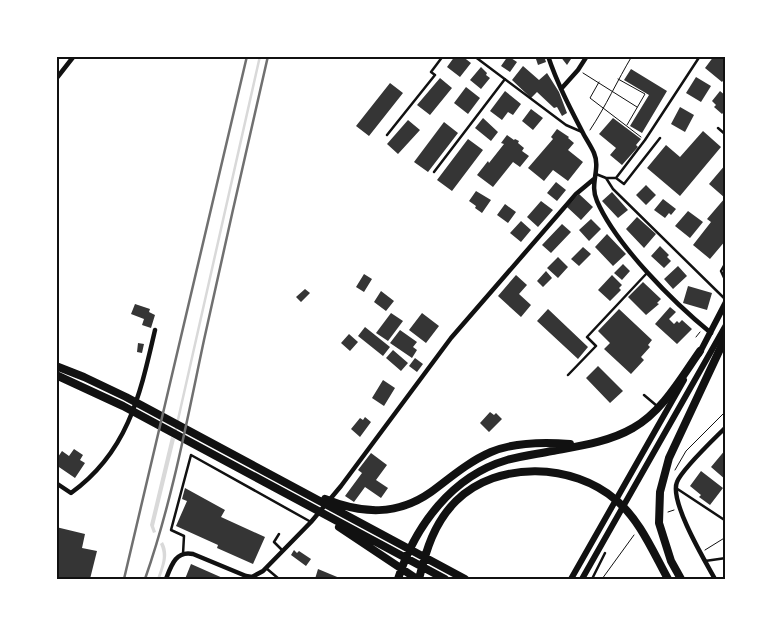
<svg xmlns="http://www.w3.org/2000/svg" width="782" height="635" font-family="'Titillium Web',sans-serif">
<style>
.water{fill:#d9d9d9}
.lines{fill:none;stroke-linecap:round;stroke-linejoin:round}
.stream{stroke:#d9d9d9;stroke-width:2.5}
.building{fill:#353535}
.path{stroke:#111;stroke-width:1}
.service{stroke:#111;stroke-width:2.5}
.minor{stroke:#111;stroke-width:4.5}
.secondary{stroke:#111;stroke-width:6}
.trunk{stroke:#111;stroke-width:8}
.rail{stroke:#707070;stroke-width:2.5}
.neatline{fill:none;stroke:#111;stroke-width:2}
</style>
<rect width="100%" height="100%" fill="#fff"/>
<path class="water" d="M171 437 175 439 154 526 156 532 153 533 150 525Z
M163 542C170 555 164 566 160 579H157C161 566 166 557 160 544Z"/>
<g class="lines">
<path class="stream" d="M175 433 260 56"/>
</g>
<path class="building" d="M455 56H462L471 63 460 77 447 67Z
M508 56 517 62 510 72 501 66Z
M535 56H544L546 62 538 65Z
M560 56H573L567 65Z
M714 56H722L724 58 726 56V77L722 82 705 68Z
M523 66 539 80 547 73 559 92 567 113 562 116 557 107 554 108 537 92 531 98 512 80Z
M481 67 487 73 486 75 490 78 481 89 470 80Z
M631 69 667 91 642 133 630 126 649 95 624 80Z
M696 77 711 86 701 102 686 93Z
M440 78 452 88 430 115 417 105Z
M390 83 403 93 369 136 356 126Z
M466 87 480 98 468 114 454 103Z
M505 91 521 104 513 115 508 112 502 120 490 111Z
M720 91 726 96V110L722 114 714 107 716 105 712 101Z
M680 107 694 115 685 132 671 124Z
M531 109 543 118 533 130 522 121Z
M483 118 498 132 491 141 475 128Z
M613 118 641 139 636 145 638 147 622 165 610 155 616 148 599 134Z
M408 120 420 130 398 154 387 144Z
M444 122 458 133 428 172 414 162Z
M557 129 569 137 568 138 574 143 568 150 583 162 568 181 553 170 544 181 528 168 553 139 551 137Z
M703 131 721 147 680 196 647 168 666 145 680 157Z
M507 135 514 140 515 139 519 141 518 143 524 148 522 151 529 156 520 167 513 162 493 187 477 175 488 161 489 163 504 144 501 143Z
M468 139 483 150 452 191 437 180Z
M726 164V240L710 259 693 245 711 222 707 219 725 198 709 184Z
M556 182 566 190 557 201 547 193Z
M646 185 656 195 646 205 636 195Z
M476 191 491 200 482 213 475 208 476 206 469 201Z
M612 192 628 210 618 218 602 201Z
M579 194 593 207 581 220 567 207Z
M663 199 676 209 671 215 669 213 665 218 654 210Z
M541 201 553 210 538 227 527 217Z
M505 204 516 212 508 223 497 215Z
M688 211 703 222 690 238 675 226Z
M637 217 656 234 644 248 626 229Z
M591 219 601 229 589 241 579 230Z
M521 221 531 230 521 242 510 233Z
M562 224 571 232 551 253 542 245Z
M607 234 626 254 613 266 595 247Z
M660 246 669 255 667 257 671 261 664 268 651 256Z
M583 247 591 254 579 266 571 259Z
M558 257 568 267 558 278 547 268Z
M623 264 630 271 622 280 614 273Z
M678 266 687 276 673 289 664 279Z
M546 271 552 278 543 287 537 281Z
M364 274 372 279 364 292 356 287Z
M516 275 527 285 519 294 531 305 521 317 498 296Z
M612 275 622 285 619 288 621 290 610 301 598 290Z
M643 282 661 299 657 303 659 304 646 315 628 297Z
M688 286 712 293 707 310 683 303Z
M305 289 310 293 301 302 296 297Z
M381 291 394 301 386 311 374 302Z
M135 304 150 309 149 312 155 315 151 328 142 325 144 319 131 314Z
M670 307 676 312 669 319 674 324 677 321 679 323 682 320 692 329 677 344 655 324Z
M548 309 588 347 578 359 537 321Z
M619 309 652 340 648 345 650 347 641 357 644 360 631 374 604 349 610 343 598 331Z
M391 313 403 321 388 341 376 333Z
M422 313 439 326 426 343 409 330Z
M365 327 390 347 383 356 358 336Z
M400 330 417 342 413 347 417 350 412 358 390 343Z
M349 334 358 342 350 351 341 343Z
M138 343 144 344 142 353 137 352Z
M393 350 408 363 401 371 386 358Z
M415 358 423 364 417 372 409 366Z
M598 366 623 391 610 403 586 378Z
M383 380 395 388 384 406 372 398Z
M490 412 494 415 496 413 502 419 489 432 480 423Z
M365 417 371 422 360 437 351 429 360 418 363 420Z
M74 449 83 455 80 460 85 463 75 478 56 465V460L62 451 69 456Z
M726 449V480L711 467Z
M371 453 387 465 376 480 388 488 381 498 365 487 354 502 345 496 362 473 358 470Z
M701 471 723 488 710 505 699 497 701 495 690 486Z
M185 488 225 510 221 517 265 537 253 564 217 548 218 545 176 526 187 501 182 499Z
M56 527 85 534 82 548 97 551 90 579H56Z
M294 550 297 553 299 551 311 559 306 566 291 555Z
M191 564 225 579H185Z
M318 569 342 579H315Z"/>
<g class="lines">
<path class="path" d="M583 73 637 107
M618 79 645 94 627 125
M599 82 590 98 641 137
M590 130C606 106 617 81 632 56
M696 337 700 332
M675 470 686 451 726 411
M668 512 674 510
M705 550 726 537
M602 579 634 535"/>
<path class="service" d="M474 56 566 125 582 132
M718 128 726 135
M387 135 435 75 431 72 443 56
M434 172 505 79
M596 174 606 178H616L645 140 700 56
M606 178 613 189 726 300
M616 178 624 184 660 138
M726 262 721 271 726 282
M568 375 596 346 587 337 647 273
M644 395 657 406
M676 488 726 521
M279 534 274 542 282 550
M183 554 184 536 171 530 191 455 311 522
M705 561 726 558
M266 568 279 579
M592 579 605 553"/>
<path class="minor" d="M548 56C557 83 570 108 583 133 586 139 591 146 594 153 601 169 589 184 597 201 616 245 673 302 711 333
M56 79 74 56
M561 89 578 70 587 56
M56 483 71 493C128 452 140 395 155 330
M166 579C171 566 176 550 193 554L246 576 252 577 263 571 311 522 341 486 451 338 576 194 594 179
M715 579C705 561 669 501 677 482 682 469 714 439 726 427"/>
<path class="secondary" d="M699 354 726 302
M571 579 684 380
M582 579 726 325"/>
<path class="trunk" d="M56 366 84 377 126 397 465 579
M56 375 123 406 445 579
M325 499C362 514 397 516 431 492 450 478 468 462 491 452 515 442 545 442 570 444
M339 527 417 579
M398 579C415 526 452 476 507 460 522 456 537 454 552 451 579 446 609 442 633 428 662 412 681 378 700 351
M419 579C426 550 434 523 456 501 498 460 573 463 616 500 640 520 653 552 668 579
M681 579 671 561 659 523 660 492 669 458 721 347 726 333"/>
<path class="rail" d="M124 579 247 56
M145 579C172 502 187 420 204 340 225 245 246 151 268 56"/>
</g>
<rect width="782" height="635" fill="none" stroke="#ffffff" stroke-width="115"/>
<rect x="58" y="58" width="666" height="520" class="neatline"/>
</svg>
